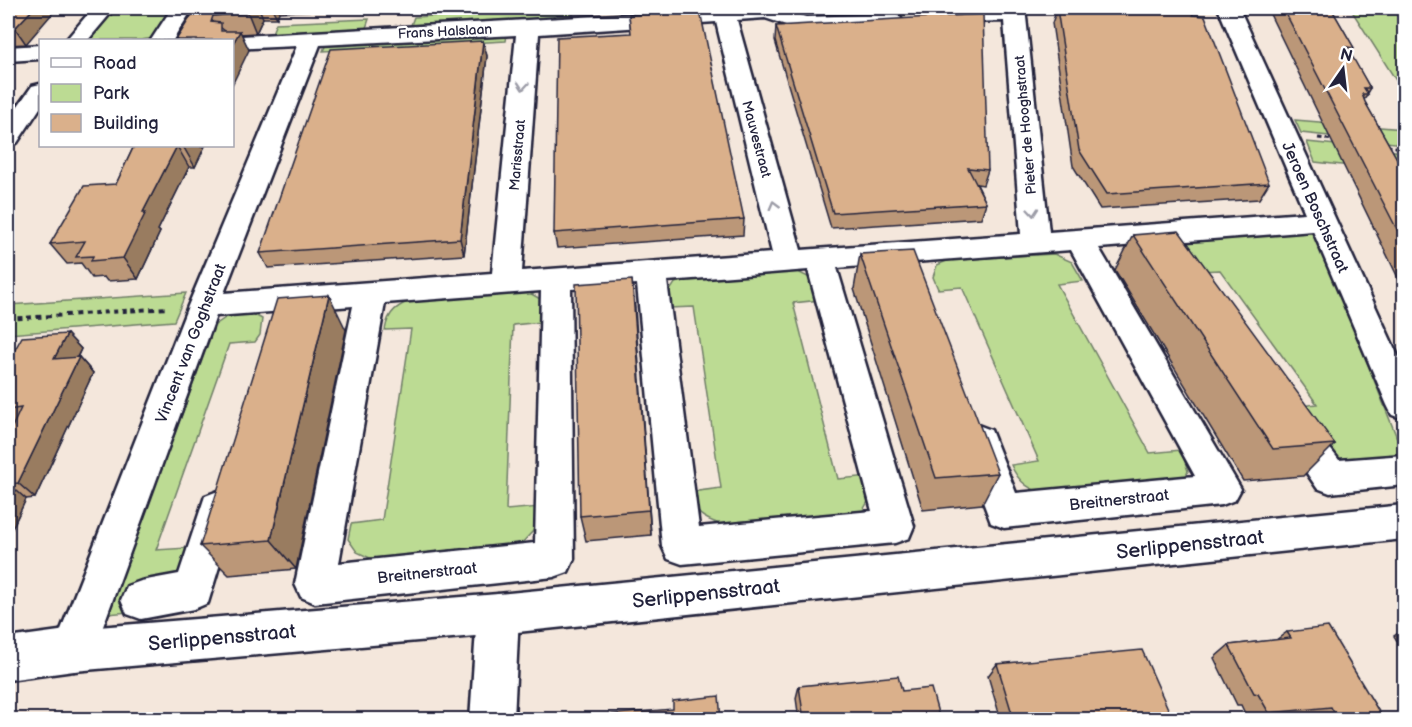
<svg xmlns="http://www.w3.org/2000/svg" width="1412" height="727" font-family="'Balsamiq Sans',sans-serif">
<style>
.green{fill:#bcdb93;stroke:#6f7e67;stroke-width:1.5}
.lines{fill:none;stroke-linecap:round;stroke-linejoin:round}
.street-casing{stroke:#22223b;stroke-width:5}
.secondary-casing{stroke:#22223b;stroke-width:5}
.path-far1{stroke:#22223b;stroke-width:3;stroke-dasharray:4.5 3;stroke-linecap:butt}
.path{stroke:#22223b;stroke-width:4;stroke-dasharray:5 4.5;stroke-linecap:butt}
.street{fill:#fff;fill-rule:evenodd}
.secondary{fill:#fff;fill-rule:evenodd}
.wall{fill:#bb9778;stroke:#22223b;stroke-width:1.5}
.shaded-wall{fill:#997b61;stroke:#22223b;stroke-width:1.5}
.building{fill:#dab08b;stroke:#22223b;stroke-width:1.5}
.oneway{stroke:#9c9ca7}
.labels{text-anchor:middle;stroke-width:4.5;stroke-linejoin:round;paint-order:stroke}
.far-street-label{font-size:14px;fill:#22223b;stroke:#fff}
.street-label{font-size:16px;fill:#22223b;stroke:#fff}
.near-street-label{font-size:20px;fill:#22223b;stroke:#fff}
</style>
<rect width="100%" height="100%" fill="#f4e7dc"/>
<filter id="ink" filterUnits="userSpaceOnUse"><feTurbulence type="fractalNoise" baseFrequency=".0167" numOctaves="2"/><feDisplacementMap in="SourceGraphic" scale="12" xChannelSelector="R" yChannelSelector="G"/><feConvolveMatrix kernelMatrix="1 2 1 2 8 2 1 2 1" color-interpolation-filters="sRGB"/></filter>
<g filter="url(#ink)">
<path class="green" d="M114 8H174L153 38 141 40H88Z
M573 8V18L411 25 414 17Z
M821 8H905L908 15 826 19 819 15Z
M1350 8H1404V93Z
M369 19 366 28 272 33 276 23Z
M507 35 506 41 323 51 326 44Z
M1295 120 1404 129V144L1301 133Z
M1307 142 1404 152V172L1315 162Z
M1307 230 1316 234 1403 453 1396 462 1343 461 1329 453 1293 407 1317 404 1220 270 1198 271 1182 240Z
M1054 254 1072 262 1083 281 1057 284 1150 453 1181 450 1188 471 1183 484 1050 496C1031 490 1019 484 1011 465L1039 461 962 287 938 289 933 277 937 265 949 260Z
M798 272 814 280 820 300 793 303 838 479 870 476V498L862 512 722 525C702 518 694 514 691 492L721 488 694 307 669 308 667 295 675 283 689 278Z
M528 292 542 300V322L513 325 506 510 540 507 533 531 520 545 372 559 357 552 348 539 351 524 382 520 411 329 385 330C388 311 398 305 415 299Z
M186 293 174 321 8 334V305Z
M251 313 262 319 260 335 255 342 229 344 156 550 187 548 180 570 168 581 129 612 108 614 215 325 231 314Z"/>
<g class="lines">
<defs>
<path id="street" d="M93 8H115L88 40H66Z
M172 8H193L173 40H151Z
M739 8H775L806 17 891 14 899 15 902 20 899 25 891 26 804 31 765 18 737 20 801 250 1021 234 1004 21 931 23 928 18 931 13 939 12 1025 8 1049 232 1305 213 1218 8H1239L1404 369V419L1392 415 1387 405 1313 231 1099 248 1241 489 1235 500 1222 505 1004 528 991 523 960 440 965 430 978 425 991 430 1016 493 1195 476 1071 250 837 268 914 526 909 538 895 543 682 564 668 559 662 546 637 284 571 289 574 559 568 572 554 577 315 603 301 597 295 584 353 306 216 316 89 665 74 671 59 665 53 650 188 306 297 46 232 49V40H222L224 37ZM716 22 772 253 522 271 539 34ZM516 35 492 273 224 293 320 45ZM808 270 872 511 699 527 667 281ZM541 291 535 543 339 563 385 303Z
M40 45V59L8 61V47Z
M40 84V108L17 143 8 146V120L32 86Z
M1292 411 1304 415 1339 460 1404 455V485L1330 493 1317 488 1274 425 1280 415Z
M218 491 231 496 237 508 208 603 194 609 141 619 127 614 121 600 127 586 141 581 179 574 205 496Z
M498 594 513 600 519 614 514 720H470L477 614 483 600Z"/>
<path id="secondary" d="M1404 505V539L498 634 74 671 8 680V638L74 629 498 594Z"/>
</defs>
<use href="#street" class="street-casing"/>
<use href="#secondary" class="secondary-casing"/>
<path class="path-far1" d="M1318 138 1334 140
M1387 146 1404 148"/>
<path class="path" d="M8 319 168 308"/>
<use href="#street" class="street"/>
<use href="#secondary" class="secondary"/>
</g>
<path class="wall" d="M8 8 26 44 8 45Z
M196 8H370L279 12 277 18H263L256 33 241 34 249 50Z
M628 8H697L629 12Z
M1101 8H1141L1269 183 1259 199 1100 209 1073 166 1052 23 1057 9Z
M1267 8H1331L1354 48 1350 54 1370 88 1367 93 1368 94 1364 100 1365 102 1400 164H1404V290Z
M629 15 744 219 743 235 557 248 554 233 631 33Z
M776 26 988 170 983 185 977 184 986 203 981 218 831 228 775 41Z
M483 41 487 56 464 255 268 268 260 253Z
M134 146H205L195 167H189L158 230 160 232 138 279 107 281 104 277 92 278 81 263 67 264 50 244 116 184Z
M1133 235 1335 444 1303 476 1243 481 1115 270Z
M860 254 998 473 982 504 923 510 854 289Z
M632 280 651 535 586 541 580 516Z
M346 330 296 569 229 575 200 546Z
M67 334 81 349 77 358 79 357 93 373 35 498 26 499 8 537V436L13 425 8 426V362Z
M1404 629V652L1394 636Z
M1287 632 1381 715 1373 720H1312L1311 718 1299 720H1248L1241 705H1237L1214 658 1229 645 1276 640Z
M997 664 1173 720H1001L988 676Z
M799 686 902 691 940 720H799L796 698Z"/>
<path class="shaded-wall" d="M34 8H57L26 44 15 28Z
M251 8H259L263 18 256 33 248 13Z
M272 8H277L279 12 277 18Z
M240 31 249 50 232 85V45Z
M483 41 487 56 464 255 460 239Z
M177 146 189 167 158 230 160 232 138 279 123 258 143 212Z
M183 146H205L195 167Z
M632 280 635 308 651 535 649 510Z
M329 295 346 330 296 569 271 540Z
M67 334 81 349 68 375 54 359Z
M79 357 93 373 35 498 18 483Z
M9 484 26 499 8 537V487Z"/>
<path class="building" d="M8 8H34L15 28 8 29Z
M196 8H251L248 13 213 16 211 22 221 23V31H240L232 45V40H176Z
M1104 8H1141L1192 12 1193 15 1205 16 1269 183 1107 194 1079 150 1057 9Z
M1283 8H1331L1354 48 1347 47 1370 88H1364L1368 94H1362L1365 102 1400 164H1404V243Z
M700 11 744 219 554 233 557 37 631 33 629 15Z
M983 14 988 170 968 168 986 203 833 213 776 26Z
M483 41 460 239 260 253 331 49Z
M134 146H184H177L143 212H146L123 258 91 261 93 256 76 257 85 241 50 244 84 186 116 184Z
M1179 231 1335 444 1273 449 1133 235Z
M913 251 998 473 936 478 860 254Z
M632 280 649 510 580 516 576 284Z
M329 295 271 540 200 546 277 299Z
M67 334 54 359 79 357 18 483 9 484 8 487V436L21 408 8 410V362L22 337Z
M1328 627 1381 715 1338 720 1331 707 1269 713 1258 694 1254 693 1229 645 1291 638 1287 632Z
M1142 650 1173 720H1068L1067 717 1050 720H1014L997 664Z
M898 676 902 691 931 688 940 720H804L799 686Z
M719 696 721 720H605V715L673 709V701Z"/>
<defs><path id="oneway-chevron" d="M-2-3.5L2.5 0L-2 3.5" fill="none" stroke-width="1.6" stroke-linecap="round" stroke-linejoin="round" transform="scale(1.5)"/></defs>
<g class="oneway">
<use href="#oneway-chevron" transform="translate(523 86) rotate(95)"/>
<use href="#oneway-chevron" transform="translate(774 205) rotate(-105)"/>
<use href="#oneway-chevron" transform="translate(1033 212) rotate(85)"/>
</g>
</g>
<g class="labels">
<g class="far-street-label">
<text transform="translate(445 31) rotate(-3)" y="5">Frans Halslaan</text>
<text transform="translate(1025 125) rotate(-95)" y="5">Pieter de Hooghstraat</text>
<text transform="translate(757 139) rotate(75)" y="5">Mauvestraat</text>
<text transform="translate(517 155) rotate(-85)" y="5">Marisstraat</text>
</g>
<g class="street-label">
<text transform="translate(1316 207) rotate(66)" y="6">Jeroen Boschstraat</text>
<text transform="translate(190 343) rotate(-69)" y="6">Vincent van Goghstraat</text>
<text transform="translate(1119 499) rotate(-6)" y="6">Breitnerstraat</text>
<text transform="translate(427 572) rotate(-6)" y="6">Breitnerstraat</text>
</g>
<g class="near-street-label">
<text transform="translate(1190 544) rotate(-6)" y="7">Serlippensstraat</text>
<text transform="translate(706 593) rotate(-6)" y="7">Serlippensstraat</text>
<text transform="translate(222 637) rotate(-5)" y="7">Serlippensstraat</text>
</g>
</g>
<rect width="1412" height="727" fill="none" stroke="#fff" stroke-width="30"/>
<rect x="15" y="15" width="1382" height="697" fill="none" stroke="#22223b" stroke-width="2" filter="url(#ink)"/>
<rect x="39" y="39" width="195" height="108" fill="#ffffff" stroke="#a7a7b1" stroke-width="1.5"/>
<rect x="51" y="58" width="30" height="9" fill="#ffffff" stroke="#a7a7b1" stroke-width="1.5"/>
<text x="93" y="69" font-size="18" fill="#22223b">Road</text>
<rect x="51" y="84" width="30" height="18" fill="#bcdb93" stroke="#a7a7b1" stroke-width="1.5"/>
<text x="93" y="99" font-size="18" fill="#22223b">Park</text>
<rect x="51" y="114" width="30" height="18" fill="#dab08b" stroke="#a7a7b1" stroke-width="1.5"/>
<text x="93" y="129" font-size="18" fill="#22223b">Building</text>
<g transform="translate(1343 69) rotate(14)" stroke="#ffffff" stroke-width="4.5" paint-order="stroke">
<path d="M0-4.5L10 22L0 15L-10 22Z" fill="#22223b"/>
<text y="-9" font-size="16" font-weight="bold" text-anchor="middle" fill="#22223b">N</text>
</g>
</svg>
